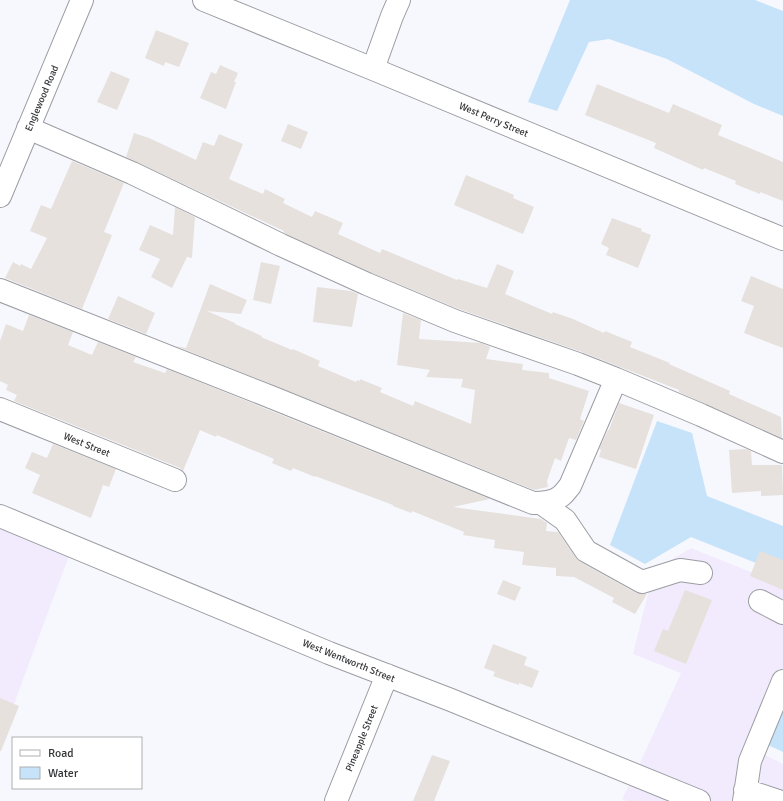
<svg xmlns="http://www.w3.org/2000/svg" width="783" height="801" font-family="Signika,sans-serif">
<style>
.commercial{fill:#f1ebfd}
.water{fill:#c6e3fa}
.building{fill:#e6e1dd}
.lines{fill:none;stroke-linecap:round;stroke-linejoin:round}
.minor-casing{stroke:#9c9da2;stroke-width:24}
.minor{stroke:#fff;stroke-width:22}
.labels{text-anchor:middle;stroke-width:3;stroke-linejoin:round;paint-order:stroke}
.street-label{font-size:10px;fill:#353638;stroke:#fff}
</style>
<rect width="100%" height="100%" fill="#f7f8fe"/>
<path class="commercial" d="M0 513 73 545 18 693 0 745Z
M691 548 783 585V687L763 754 783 764V801H626L622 799 636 772 681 673 633 654 654 570Z"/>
<path class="water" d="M570 0H755L783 11V116L754 104 667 59 609 39 589 42 557 111 528 102Z
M657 421 692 433 707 496 783 526V574L691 537 645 564 610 545Z
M783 709V752L768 745Z"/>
<path class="building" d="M156 30 189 43 179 67 165 62 164 66 145 58Z
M220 65 238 73 234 82H236L226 109 200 98 211 72 216 74Z
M111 71 130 79 117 110 97 102Z
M597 84 669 113 673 104 722 125 718 135 783 162V201L760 192V194L735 184 736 181 704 168 703 170 654 148 656 143 585 115Z
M288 124 308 132 301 149 281 141Z
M134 133 149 138 196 160 203 142 214 146 219 134 243 144 229 179 263 194 265 189 285 199 283 203 312 217 315 211 343 223 338 234 380 253 382 249 457 280 458 279 487 288 497 264 514 271 505 294 552 314 553 312 573 319 604 333 605 331 632 342 630 347 670 363 669 364 730 391 729 394 781 417 782 438 679 392V390L582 352 459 309 372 273 286 234 283 232 284 231 126 157Z
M72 161 124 183 104 232 112 235 82 309 5 278 13 262 20 266 21 264 31 269 47 238 30 231 41 205 51 209Z
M466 175 514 195 513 198 534 207 523 234 454 205Z
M175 207 195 217 192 258 187 257 172 288 151 277 160 259 139 250 150 225 173 235Z
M612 218 642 229 641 231 651 235 638 268 606 255 609 248 601 244Z
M261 262 280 266 271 304 253 300Z
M751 276 783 289V348L744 333 754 306 741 301Z
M210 284 247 300 241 314 207 311 235 323V324L262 336 261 337 292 350 293 349 320 361 318 366 356 382 357 380 360 381V379L382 388 380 392 413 406 415 401 471 424 475 390 461 387 463 379 426 377 430 370 397 365 403 313 421 320 419 339 481 343 490 347 486 359 523 364 522 370 549 373V378L589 391 580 419 584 421 576 440 569 438 561 461 555 458 547 481 548 487 534 490 176 346 186 348Z
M317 287 351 291 358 294 352 327 313 322Z
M118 296 155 313 146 334 108 319Z
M29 315 73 332 68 345 92 355 98 342 136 357 133 362 165 373 167 369 490 499 453 507 541 519 547 523 546 531 558 532 576 558 580 562 636 593 641 594H647L635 614 612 602 614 598 574 577 556 576V568L522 565 524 552 494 548 495 540 463 535 464 532 412 511 411 513 393 506V505L315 476V477L293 468 291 471 272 463 274 459 217 435 216 437 200 430 183 471 180 468 14 401 17 395 6 390 8 385 0 381V341L6 324 23 331Z
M619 403 654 415 636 469 599 457 601 450 599 449 608 430H609Z
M53 444 116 469 109 487 103 485 91 518 32 493 40 475 25 468 32 452 47 458Z
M746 449 751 451 752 465H782L783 495 761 496V491L732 493 729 450Z
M760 551 783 560V590L750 576Z
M503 580 521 587 515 601 497 594Z
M685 590 712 600 686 664 654 651 663 629 668 631Z
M493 644 527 657 524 665 539 671 532 688 519 683V685L493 676 495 672 484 668Z
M0 698 19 706 1 751H0Z
M432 755 450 761 434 801H413Z"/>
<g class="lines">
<defs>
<path id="minor" d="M204 0 373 69 783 239
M373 69 392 16 399 0
M28 128 132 173 205 208 281 245 367 284 455 321 578 364 616 379 701 415 783 452
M0 196 82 0
M0 290 271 397 533 503C543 503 554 502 561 496 565 493 567 489 570 486L616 379
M0 409 175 480
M541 503 565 520 586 551 642 582 680 570 701 573
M0 516 329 653 451 700 699 801
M760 601 783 613
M745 790 778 801
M336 801 387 675
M744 801 750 761 783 681"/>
</defs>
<use href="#minor" class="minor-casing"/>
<use href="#minor" class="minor"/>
</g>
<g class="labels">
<g class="street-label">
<text transform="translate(41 98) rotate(-67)" y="4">Englewood Road</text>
<text transform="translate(494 119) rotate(23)" y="4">West Perry Street</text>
<text transform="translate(87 444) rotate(22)" y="4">West Street</text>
<text transform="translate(349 660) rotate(22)" y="4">West Wentworth Street</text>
<text transform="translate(361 738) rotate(-68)" y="4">Pineapple Street</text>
</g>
</g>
<rect x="12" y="737" width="130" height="52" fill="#ffffff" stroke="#aeafaf"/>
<rect x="20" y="750" width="20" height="6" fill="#ffffff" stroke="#aeafaf"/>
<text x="48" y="757" font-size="12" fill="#353638">Road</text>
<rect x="20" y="767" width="20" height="12" fill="#c6e3fa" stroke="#aeafaf"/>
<text x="48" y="777" font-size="12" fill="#353638">Water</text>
</svg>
